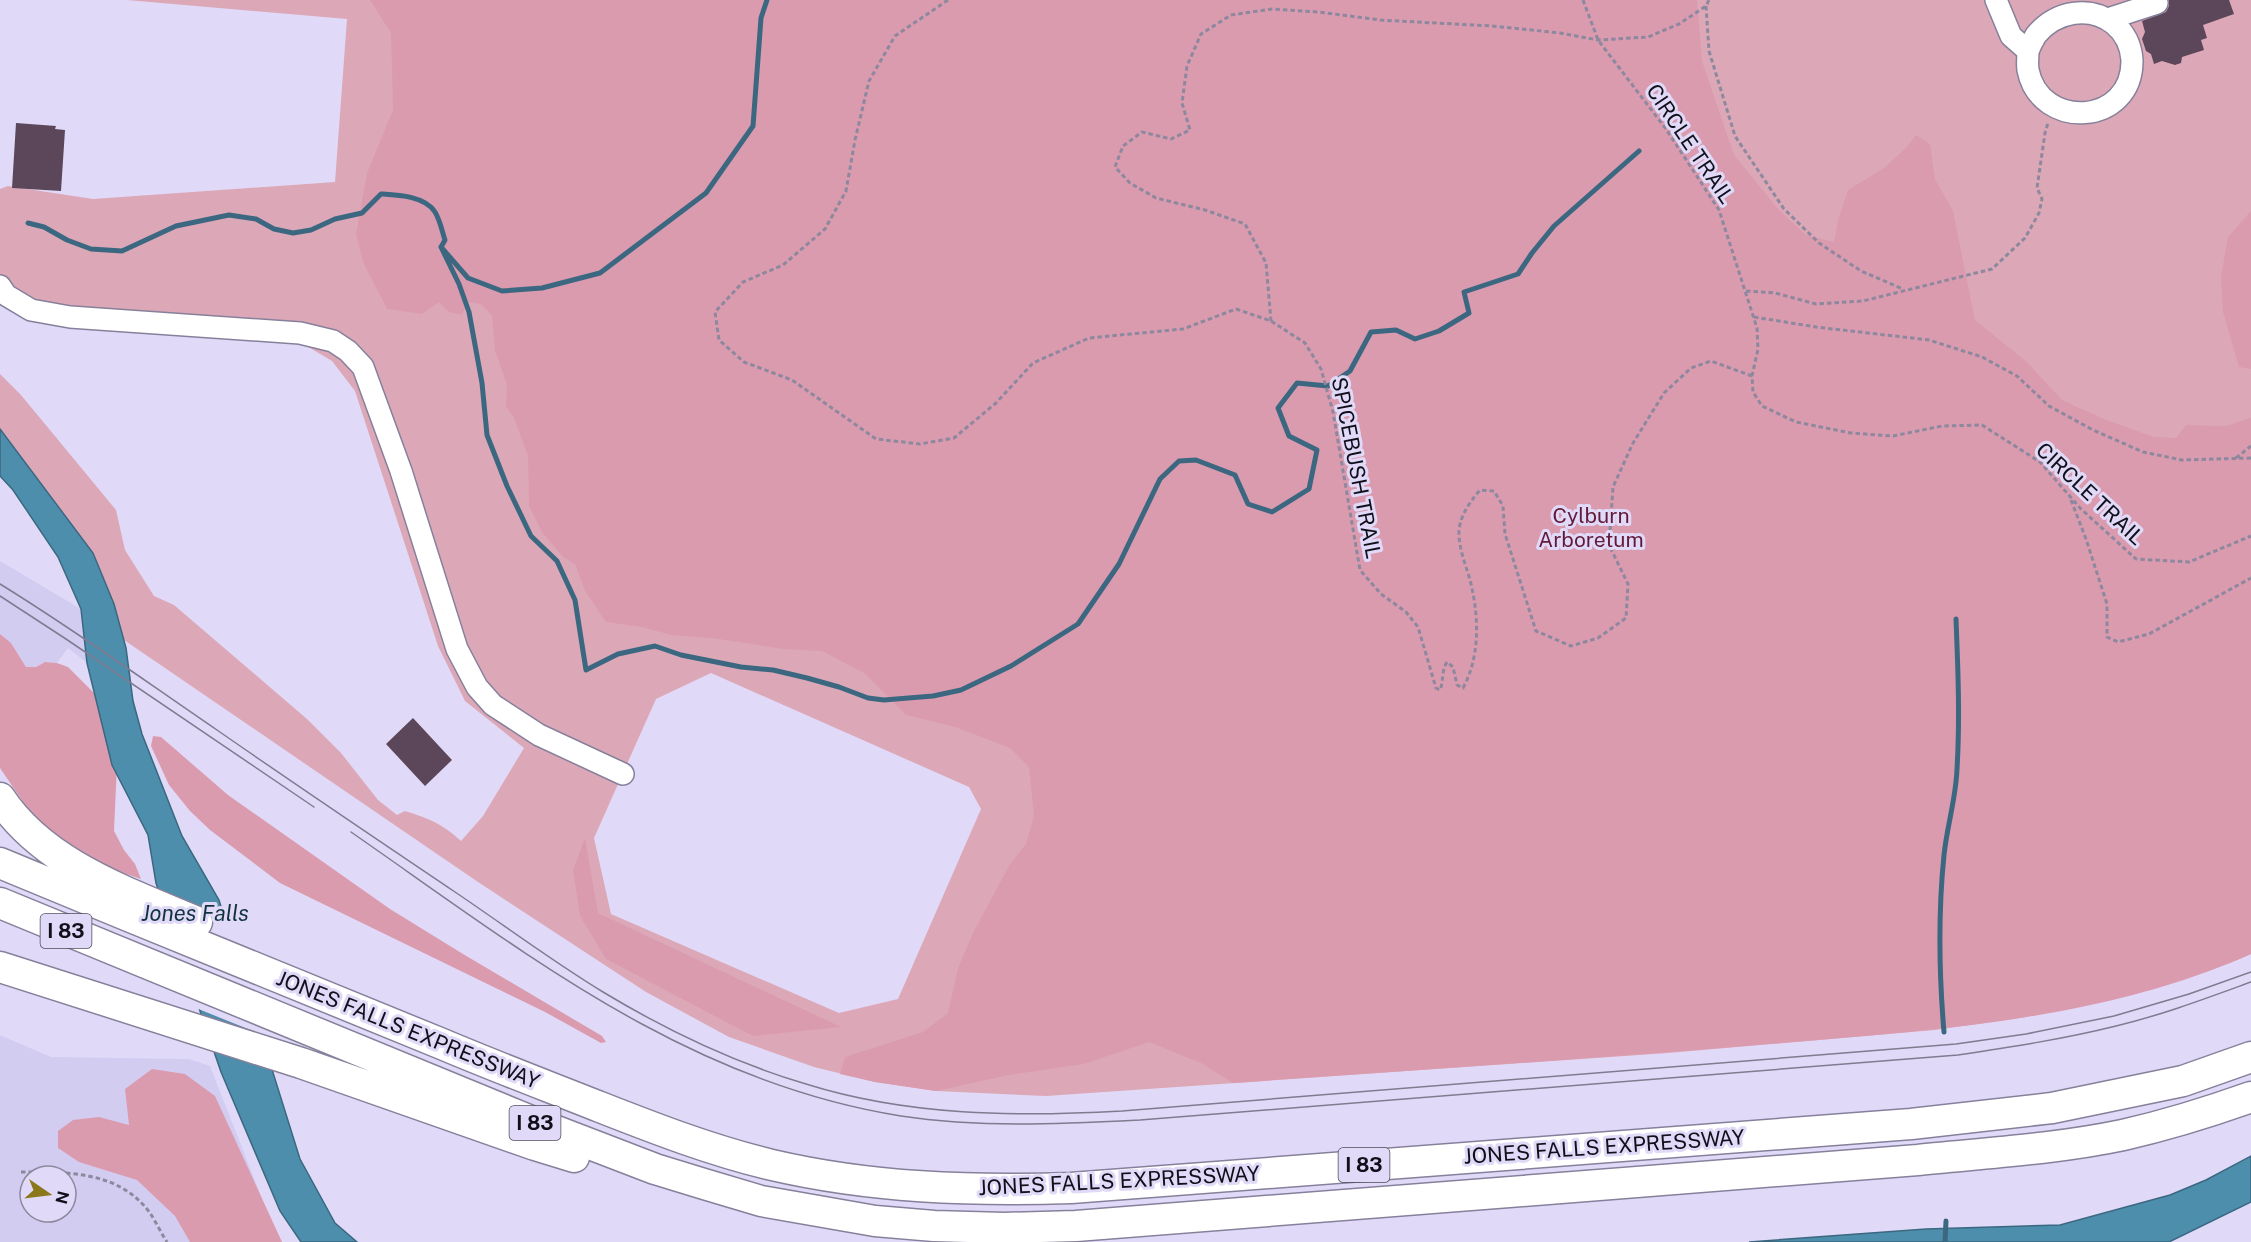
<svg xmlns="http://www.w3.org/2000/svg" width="2251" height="1242" font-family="'Public Sans',sans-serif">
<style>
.built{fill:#d3ccf1;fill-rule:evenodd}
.green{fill:#dca8b7;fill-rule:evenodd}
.forest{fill:#db9baf}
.water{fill:#4d8eac;stroke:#3b6880;stroke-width:1.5}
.pier{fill:#e0daf8}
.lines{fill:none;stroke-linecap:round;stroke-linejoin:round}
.stream{stroke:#3b6880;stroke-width:5}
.building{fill:#5b465a}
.minor-casing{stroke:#86809b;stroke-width:24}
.highway-casing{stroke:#86809b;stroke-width:33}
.path{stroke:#8d889e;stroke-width:3;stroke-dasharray:4.5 3;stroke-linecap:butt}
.minor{stroke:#fff;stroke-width:21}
.highway{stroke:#fff;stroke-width:30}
.tram{stroke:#7f7b90;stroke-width:1.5}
.labels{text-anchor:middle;stroke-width:6;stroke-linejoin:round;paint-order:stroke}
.shield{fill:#e0daf8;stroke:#4f4c5c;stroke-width:1.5}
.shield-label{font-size:20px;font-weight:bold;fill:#110f19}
.street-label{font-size:21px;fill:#110f19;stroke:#e0daf8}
.park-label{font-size:21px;fill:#641938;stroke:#e0daf8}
.water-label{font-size:22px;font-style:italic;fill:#12323f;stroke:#e0daf8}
</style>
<rect width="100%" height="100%" fill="#e0daf8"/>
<path class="built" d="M0 561 81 609 87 663 68 648 57 663 45 662 36 667H26L11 643 0 634Z
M0 1035 51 1057 189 1059 210 1066 279 1242H0ZM30 1176H66V1212H30Z"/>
<path class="green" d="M127 0H2251V954L2230 963 2139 993 2026 1017 1935 1030 1668 1053 1046 1096 936 1091 875 1082 814 1067 729 1037 646 992 478 882 89 616 82 571 0 453V374L21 395 116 510 125 550 154 596 174 605 307 719 341 753 378 800 397 815 405 811C430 819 441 823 461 841L483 816 524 748 465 701 438 646 355 391 332 361 300 342 32 319 0 305V189L8 186 93 199 335 182 347 19ZM711 673 969 787 981 809 898 999 839 1013 611 914 594 838 656 699Z"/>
<path class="forest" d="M370 0H1697L1702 61 1734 155 1779 210 1806 235 1834 242 1838 220 1848 190 1884 168 1908 146 1916 135 1930 144 1935 179 1953 211 1975 320 2027 362 2062 400 2104 419 2154 437 2176 438 2186 425 2226 426 2251 418V954C2101 1021 1932 1030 1770 1044 1591 1059 1412 1070 1233 1083L1201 1063 1149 1042 1084 1064 1009 1075 936 1091 875 1082 840 1074 845 1057 923 1032 948 1013 958 968 974 931 1010 864 1026 844 1034 816 1029 767 1010 748 955 727 906 715 864 673 822 651 784 649 712 638 671 635 642 627 606 622 585 591 575 564 563 557 542 532 529 506 528 456 514 418 506 406 507 384 495 351 492 315 481 304 468 302 462 315 449 312 439 302 422 314 387 309 363 262 356 234 367 173 393 110 391 33Z
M2251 211V369L2239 367 2223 312 2221 277 2228 237Z
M0 634 11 643 26 667H36L45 662 57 663 68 667 106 705 117 765 114 831 124 850 135 864 141 879 112 869 62 843 34 818 0 768Z
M153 736 161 737 228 795 390 909 463 954 602 1036 606 1042 601 1043 545 1012 280 883 210 830 190 811 169 785 151 746Z
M585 838 598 913 841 1027 753 1036 606 959 580 916 573 870Z
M152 1069 185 1074 215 1096 282 1242H190L175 1216 137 1180 79 1162 58 1148V1131L73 1120 99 1117 129 1125 125 1089Z"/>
<path class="water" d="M0 429 93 553 114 604 126 648 133 701 142 734 182 836 219 900 300 1159 335 1223 357 1242H301L280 1211 221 1072 156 883 148 835 112 765 87 663 81 609 58 557 13 490 0 476Z
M2251 1156V1202L2169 1242H1749L1926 1229 2060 1225 2170 1195 2206 1180Z"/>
<path class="pier" d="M156 890 229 920 265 1036 196 1008Z"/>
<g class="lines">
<path class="stream" d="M28 223 44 227 67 240 91 249 122 251 176 226 229 215 256 219 274 229 293 233 311 230 335 219 362 213 381 194C398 195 425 196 435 212 440 220 442 231 445 240L441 247 468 278 502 291 542 288 600 273 706 193 753 126 761 18 767 0
M441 247 459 284 469 312 482 383 487 435 507 486 531 536 557 561 575 600 586 670 618 654 655 646 681 655 741 667 773 670 807 678 839 687 868 698 884 700 933 696 961 690 1011 666 1078 624 1119 564 1160 479 1179 461 1196 460 1235 475 1248 504 1272 512 1309 489 1317 450 1289 436 1278 408 1297 383 1328 386 1350 371 1371 332 1396 330 1415 339 1439 331 1469 313 1464 292 1518 274 1532 253 1554 226 1639 151
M1944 1032C1939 973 1938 914 1944 855 1947 826 1956 798 1957 769 1960 719 1958 669 1956 619
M1945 1242 1946 1221"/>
</g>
<path class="building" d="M2169 0H2229L2234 14 2203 25 2207 38 2201 40 2204 50 2182 57 2181 63 2175 65 2162 61 2154 64 2151 54 2146 51 2142 39 2145 32 2142 21 2166 12 2169 6Z
M16 123 56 126 55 129 65 130 61 191 12 188Z
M413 718 452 760 425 786 386 744Z"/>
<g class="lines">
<defs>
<path id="minor" d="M1996 0 2011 36 2028 51C2028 57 2027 64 2028 70 2040 131 2133 126 2132 60 2131 46 2125 33 2114 24 2090 5 2056 11 2036 35 2033 40 2030 46 2028 51
M2108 19 2157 3
M0 286 6 295 31 310 70 317 300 333 333 341 348 351 363 367 401 471 457 649 477 687 493 705 539 735 623 774"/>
<path id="highway" d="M0 798C43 864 127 892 197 922
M0 863C147 924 294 984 442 1044 494 1066 547 1086 600 1107 656 1129 713 1151 772 1165 871 1188 970 1191 1071 1188L1911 1124 2052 1108 2183 1081 2251 1057
M0 903 543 1126 655 1169 704 1184 761 1201 875 1221 934 1226 1004 1228 1076 1226 1918 1160C1987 1153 2056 1149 2123 1135 2167 1125 2209 1112 2251 1097
M0 967 301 1063 535 1145 574 1157"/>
</defs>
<use href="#minor" class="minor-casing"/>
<use href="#highway" class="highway-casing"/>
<path class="path" d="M948 0 895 36 869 81 855 140 846 191 825 229 783 265 743 282 715 312 719 340 744 362 792 380 876 439 920 444 954 438 996 403 1033 363 1089 338 1183 329 1236 309 1271 321 1305 343 1321 369 1333 412 1360 570 1381 594 1406 612 1418 627 1436 688 1440 690C1444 680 1441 672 1447 662L1453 667 1457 685 1463 688C1480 657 1479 618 1471 584 1467 567 1458 549 1459 530 1461 514 1470 502 1480 490L1494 491 1503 506 1505 534 1536 631 1571 646 1598 638 1626 618 1628 584 1609 545 1613 487 1633 443 1664 393 1691 368 1711 361 1752 376
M1583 0 1598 40 1666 129 1719 210 1757 328 1758 349 1752 376 1753 392 1762 406 1796 422 1851 433 1893 436 1942 426 1982 425 2040 462 2081 509 2136 559 2189 562 2251 536
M1706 6 1709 51 1735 136 1784 209 1819 243 1861 271 1903 289
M1746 291 1775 293 1816 304 1863 301 1992 269 2025 238 2039 213 2042 199 2037 188 2045 133 2048 123
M1754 317 1816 327 1929 340 1982 357 2017 376 2049 406 2093 430 2143 452 2182 460 2251 458
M1271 321 1266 263 1245 224 1205 210 1156 198 1130 183 1115 167 1123 146 1142 132 1171 139 1190 130 1182 103 1187 66 1201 34 1231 15 1272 9 1319 12 1380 20 1492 26 1560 33 1598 40 1648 37 1679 24 1706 6 1709 0
M2236 458 2251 446
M2071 500 2086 539 2107 604V637L2118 642 2149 634 2251 578
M21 1172C69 1172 119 1171 150 1213 156 1222 161 1233 167 1242"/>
<use href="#minor" class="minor"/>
<use href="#highway" class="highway"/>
<path class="tram" d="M0 584C75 630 145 681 217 730 296 785 375 838 455 892 504 925 552 961 603 992 666 1030 735 1063 806 1084 908 1116 1016 1117 1122 1111L1956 1044 2026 1034 2114 1016 2189 994 2251 972
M0 596 66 639 314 807
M351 832C524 952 686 1082 901 1116 980 1128 1060 1124 1140 1120L1958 1055C2011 1047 2064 1039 2116 1026 2162 1015 2207 998 2251 982"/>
</g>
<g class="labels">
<g class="shield">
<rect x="40.5" y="914" width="51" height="34" rx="4.5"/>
<rect x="509.5" y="1106" width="51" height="34" rx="4.5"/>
<rect x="1338.5" y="1148" width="51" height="34" rx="4.5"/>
</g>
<g class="shield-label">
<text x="66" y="938">I 83</text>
<text x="535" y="1130">I 83</text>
<text x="1364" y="1172">I 83</text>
</g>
<g class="street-label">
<text transform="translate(1690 144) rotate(56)" y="7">CIRCLE TRAIL</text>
<text transform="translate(1356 468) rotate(79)" y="7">SPICEBUSH TRAIL</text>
<text transform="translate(2090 494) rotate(43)" y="7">CIRCLE TRAIL</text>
<text transform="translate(408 1030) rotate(22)" y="7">JONES FALLS EXPRESSWAY</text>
<text transform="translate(1604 1147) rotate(-4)" y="7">JONES FALLS EXPRESSWAY</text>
<text transform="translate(1119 1181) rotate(-3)" y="7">JONES FALLS EXPRESSWAY</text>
</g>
<g class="park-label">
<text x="1591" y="523">Cylburn<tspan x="1591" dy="24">Arboretum</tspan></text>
</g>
<g class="water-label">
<text x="195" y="921">Jones Falls</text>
</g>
</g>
<g transform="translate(48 1194) rotate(104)"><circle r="28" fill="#e0daf8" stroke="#8d899f" stroke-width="1.5"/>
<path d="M0-4.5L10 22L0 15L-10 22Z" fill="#8b781c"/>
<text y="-9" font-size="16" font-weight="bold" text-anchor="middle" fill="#110f19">N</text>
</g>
</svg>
